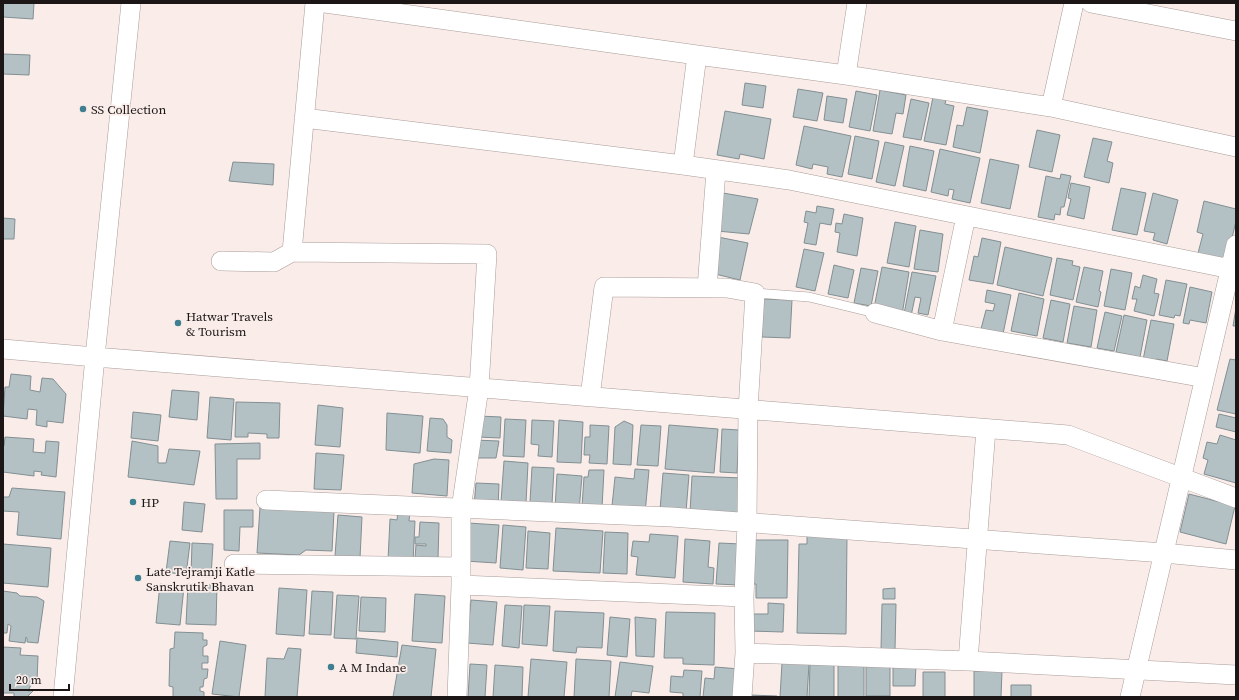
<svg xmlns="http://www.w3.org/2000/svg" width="1239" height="700" font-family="'Source Serif 4',serif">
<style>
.building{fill:#b3c0c4;stroke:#828f93}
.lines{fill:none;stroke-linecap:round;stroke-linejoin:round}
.service-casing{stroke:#a99c99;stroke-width:10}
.minor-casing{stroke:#a99c99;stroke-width:20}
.service{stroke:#fff;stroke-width:9}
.minor{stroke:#fff;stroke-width:19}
.poi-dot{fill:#3d7f90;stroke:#faede9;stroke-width:1.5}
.labels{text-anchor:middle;stroke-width:3.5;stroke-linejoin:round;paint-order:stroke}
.poi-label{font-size:13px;fill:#1c1716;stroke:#faede9;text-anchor:start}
</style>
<rect width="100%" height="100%" fill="#faede9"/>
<path class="building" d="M3 3H34L33 19 3 17Z
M3 54 30 55 29 75 3 74Z
M745 83 766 86 763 108 742 105Z
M798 89 823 93 817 121 793 117Z
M880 90 906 95 903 114 896 113 892 134 873 131Z
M856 91 877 95 870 131 849 127Z
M827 96 847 99 843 123 824 120Z
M933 97 946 100 945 104 954 106 946 145 924 141Z
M911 99 929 103 921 140 903 137Z
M967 107 988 111 980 153 953 147 957 125 963 126Z
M725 111 771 119 764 159 740 154 739 159 717 155Z
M804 126 851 136 842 177 827 174 828 167 813 164 812 169 796 165Z
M1037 130 1060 135 1052 172 1029 167Z
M855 136 879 141 872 179 848 174Z
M1093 138 1112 142 1107 161 1113 163 1109 183 1084 177Z
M885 142 904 146 895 186 876 182Z
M910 146 934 151 926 191 903 186Z
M940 149 980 158 970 203 952 199 954 190 949 189 948 196 931 192Z
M990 159 1019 165 1010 209 981 203Z
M233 162 274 164 273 185 229 181Z
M1061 174 1071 176 1064 207H1061L1060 215 1055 214 1054 220 1038 217 1046 176 1060 179Z
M1071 183 1090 187 1084 219 1067 215 1071 199 1068 198Z
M1121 188 1146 193 1137 235 1112 230Z
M723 193 758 199 749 234 717 231Z
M1153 193 1178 200 1167 244 1153 240 1155 233 1144 231Z
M1204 201 1236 209V221L1226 264 1197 257 1203 234 1197 232Z
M817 206 834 209 831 225 820 223 816 245 804 243 808 223 804 222 806 211 816 213Z
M844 214 863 218 857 256 837 252 840 233 835 232 836 223 842 224Z
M3 218 15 219 14 239H3Z
M895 222 916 226 909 267 887 263Z
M920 230 943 234 938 272 914 269Z
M718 237 748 243 740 280 715 274Z
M982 238 1001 242 993 284 969 280 974 256 978 257Z
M1005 247 1052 258 1043 296 997 285Z
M804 249 824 253 815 291 796 287Z
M1057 258 1073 261 1072 265 1080 267 1073 300 1050 295Z
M834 265 854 270 848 298 828 294Z
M882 267 909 272 902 315 874 308Z
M1084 267 1103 271 1099 291 1101 292 1098 307 1076 302Z
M861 268 878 271 871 306 854 303Z
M1111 269 1132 273 1125 310 1104 306Z
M912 272 936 276 928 315 918 313 921 298 915 297 911 316 904 314Z
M1143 275 1157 279 1154 293 1159 294 1154 316 1134 311 1137 299H1132L1135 286 1140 288Z
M1166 280 1187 284 1180 316 1175 315 1174 318 1159 315Z
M1190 287 1212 292 1206 323 1190 320 1189 324 1183 323Z
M987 290 1011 295 1003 334 981 329 986 310 993 311 995 304 985 302Z
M1019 293 1044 299 1037 336 1011 331Z
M763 299 792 300 790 338 762 337Z
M1051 300 1070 304 1063 342 1043 338Z
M1074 306 1097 310 1091 347 1067 343Z
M1236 308V326H1233Z
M1105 312 1122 316 1114 351 1097 348Z
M1124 315 1147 320 1140 357 1116 352Z
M1151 320 1174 324 1167 361 1156 359 1155 363 1143 360Z
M1230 359 1236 360V414L1217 410Z
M11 374 31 376 30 390 40 392 42 378 53 379 66 394 63 423 47 421V427L36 425 37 410 28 409 27 419 3 416 5 387H9Z
M172 390 199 392 197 420 169 417Z
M210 397 234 399 231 440 207 438Z
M236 402 280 403 279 438H267V434L248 433V437H235Z
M318 405 343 408 340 447 315 445Z
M133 412 161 415 158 441 131 438Z
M387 413 423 416 420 453 386 450Z
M1219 414 1236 418V432L1216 427Z
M479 416 501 417 500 438 478 437Z
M430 418 443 419 447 425V437L452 440 451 453 427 451Z
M505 419 526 420 524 457 503 456Z
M532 420 554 421 552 457 538 456 539 445 531 444Z
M559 420 583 422 581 463 557 462Z
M624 421 633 425 631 465 613 464 615 427Z
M590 425 609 426 607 464 589 463 590 455H584L585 437H590Z
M641 425 661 426 658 466 637 465Z
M669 425 718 429 714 473 665 469Z
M722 429 739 430 737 473 720 472Z
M1220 435 1236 440V483L1204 474 1208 460 1203 458 1207 442 1217 444Z
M5 437 34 439 33 452 45 453 46 441 59 442 56 477 41 475 42 472 34 471V476L3 472V446H4Z
M474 440 499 441 496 458H476Z
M132 441 158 446V463H166L169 449 200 451 194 485 128 477Z
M260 443V459H237V499H216L215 444Z
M316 453 344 455 341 490 314 489Z
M434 459 449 460 447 496 412 493 414 464Z
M504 461 528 463 526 503 501 502Z
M532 467 554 468 552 504 530 502Z
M635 469 649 470 645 514 612 506 615 477 634 479Z
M589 470H604L602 508 582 507 584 477H588Z
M663 473 689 475 686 512 660 510Z
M557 474 582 476 579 511 555 509Z
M692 476 742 478 740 516 690 513Z
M476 483 499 484 498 507 474 506Z
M12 488 65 492 61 539 17 535 19 512 3 511V497H9Z
M1189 494 1235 506 1226 544 1180 532Z
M184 502 205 504 202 532 182 530Z
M260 507 334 511 332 551 306 550 299 555 257 553Z
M224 510H253V527H240L239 551 224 550Z
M398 510 410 511 409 521H415L413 562 388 560 390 519 397 520Z
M338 515 362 517 360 558 335 556Z
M420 522 439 523 438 559 415 558 416 545 426 546V544H415V537H419Z
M468 523 499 525 496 563 465 561Z
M503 525 526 527 523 570 500 568Z
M556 528 603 531 600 573 553 571Z
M528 531 550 533 548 569 526 568Z
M605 532 628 533 627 574 603 573Z
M650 534 678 536 675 578 636 575 638 557 631 556 633 541 649 542Z
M807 534 847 535 846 634 797 633 799 544H807Z
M685 539 710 541 708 567 714 568 713 584 683 582Z
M752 540H788L787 598H756V584H751Z
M170 541 190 543 186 575 166 572Z
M192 543 213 544 211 577 191 576Z
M719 543 741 544 739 585 716 584Z
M3 544 51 548 48 587 3 583Z
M160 584 184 587 180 625 156 623Z
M188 584 217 585 216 625 186 624Z
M279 588 307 590 304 636 276 634Z
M895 588V599H883V589Z
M3 591 17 593 20 596 37 597 44 601 38 643 27 642V638L26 637 25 643 9 641 11 626 8 624 7 633H3Z
M312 591 333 592 331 635 309 634Z
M415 594 445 596 442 643 412 641Z
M337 595 359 596 356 639 334 638Z
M361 597 386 598 385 632 359 631Z
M471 600 497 602 493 645 467 643Z
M768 603 784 604 783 632 750 631 751 614H768Z
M882 604H896L895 650 881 649Z
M505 605 522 606 519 648 502 646Z
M524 605 550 606 547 646 522 644Z
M555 611 604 613 602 648 577 647 576 653 553 651Z
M666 612 715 613 714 665 683 664V658H664Z
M610 617 630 619 627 657 607 655Z
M635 617 656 619 654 657 636 656Z
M175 632 203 633V640H207V645L203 647V656H208V663H202V669H208L207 678 204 679 203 687H200V691L204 692V697H173V687L169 686 170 649 174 648Z
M357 638 398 642 397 657 356 653Z
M220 641 246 645 239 697 212 694Z
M402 645 436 649 431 697H393Z
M3 647 21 648 20 655 38 656 37 682 33 681 28 691 34 690 27 697H14V693H3Z
M288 648 301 649 297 697H265L267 658 284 659Z
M531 659 567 662 564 697H528Z
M576 659 611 661 609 697H574Z
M866 660H890V696H866Z
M620 662 653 666 649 693 632 691 631 697H615Z
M782 663 809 664 807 697H780Z
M470 664 487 665 485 697H468Z
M810 664H834V697H809Z
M838 664H864V697H838Z
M893 664 916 665 915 686H893Z
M495 665 523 667 522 697H493Z
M715 667 740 669 738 697H703L705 678 714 679Z
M684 670 702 671 700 697H683V693L670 692 671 676 683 677Z
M974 671H1002L1001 697H974Z
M923 672H945V697H923Z
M1011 685H1031V697H1011Z
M750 695 777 696V697H750Z"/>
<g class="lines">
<defs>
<path id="service" d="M755 293 809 297 875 313"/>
<path id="minor" d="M315 3 292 252 487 254 479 388 461 509V585L744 597 745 653 968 661 1236 675
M325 3 697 55 683 165
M1091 3 1236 31
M697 55 846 75 1051 107 1236 147
M846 75 857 3
M1051 107 1074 3
M304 118 683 165 789 180 1236 270
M966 216 942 331 1205 378
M221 261 274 262 292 252
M707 288 716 171
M875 313 942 331
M3 349 95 357 1068 435 1236 498
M590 397 604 287 727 288 755 293 748 410 747 523 744 597
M266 500 671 517 1164 553 1236 560
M234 564 461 567
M968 661 986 429
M63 697 95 357 131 3
M457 697 461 585
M742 697 745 653
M1130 697 1236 245"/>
</defs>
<use href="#service" class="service-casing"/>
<use href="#minor" class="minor-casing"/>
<use href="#service" class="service"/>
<use href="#minor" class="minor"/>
</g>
<g class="poi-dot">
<circle cx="83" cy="109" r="4"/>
<circle cx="178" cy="323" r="4"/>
<circle cx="133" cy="502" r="4"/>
<circle cx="138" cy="578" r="4"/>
<circle cx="331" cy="667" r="4"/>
</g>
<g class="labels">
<g class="poi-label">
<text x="91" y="114">SS Collection</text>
<text x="186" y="321">Hatwar Travels<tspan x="186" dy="15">&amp; Tourism</tspan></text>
<text x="141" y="507">HP</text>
<text x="146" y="576">Late Tejramji Katle<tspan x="146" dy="15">Sanskrutik Bhavan</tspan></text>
<text x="339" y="672">A M Indane</text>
</g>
</g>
<rect width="1239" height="700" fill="none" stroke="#1c1716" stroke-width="8"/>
<path d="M10 684v6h59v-6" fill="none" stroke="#1c1716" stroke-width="2"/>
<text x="16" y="684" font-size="12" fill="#1c1716" stroke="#faede9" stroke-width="3" paint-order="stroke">20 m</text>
</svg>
